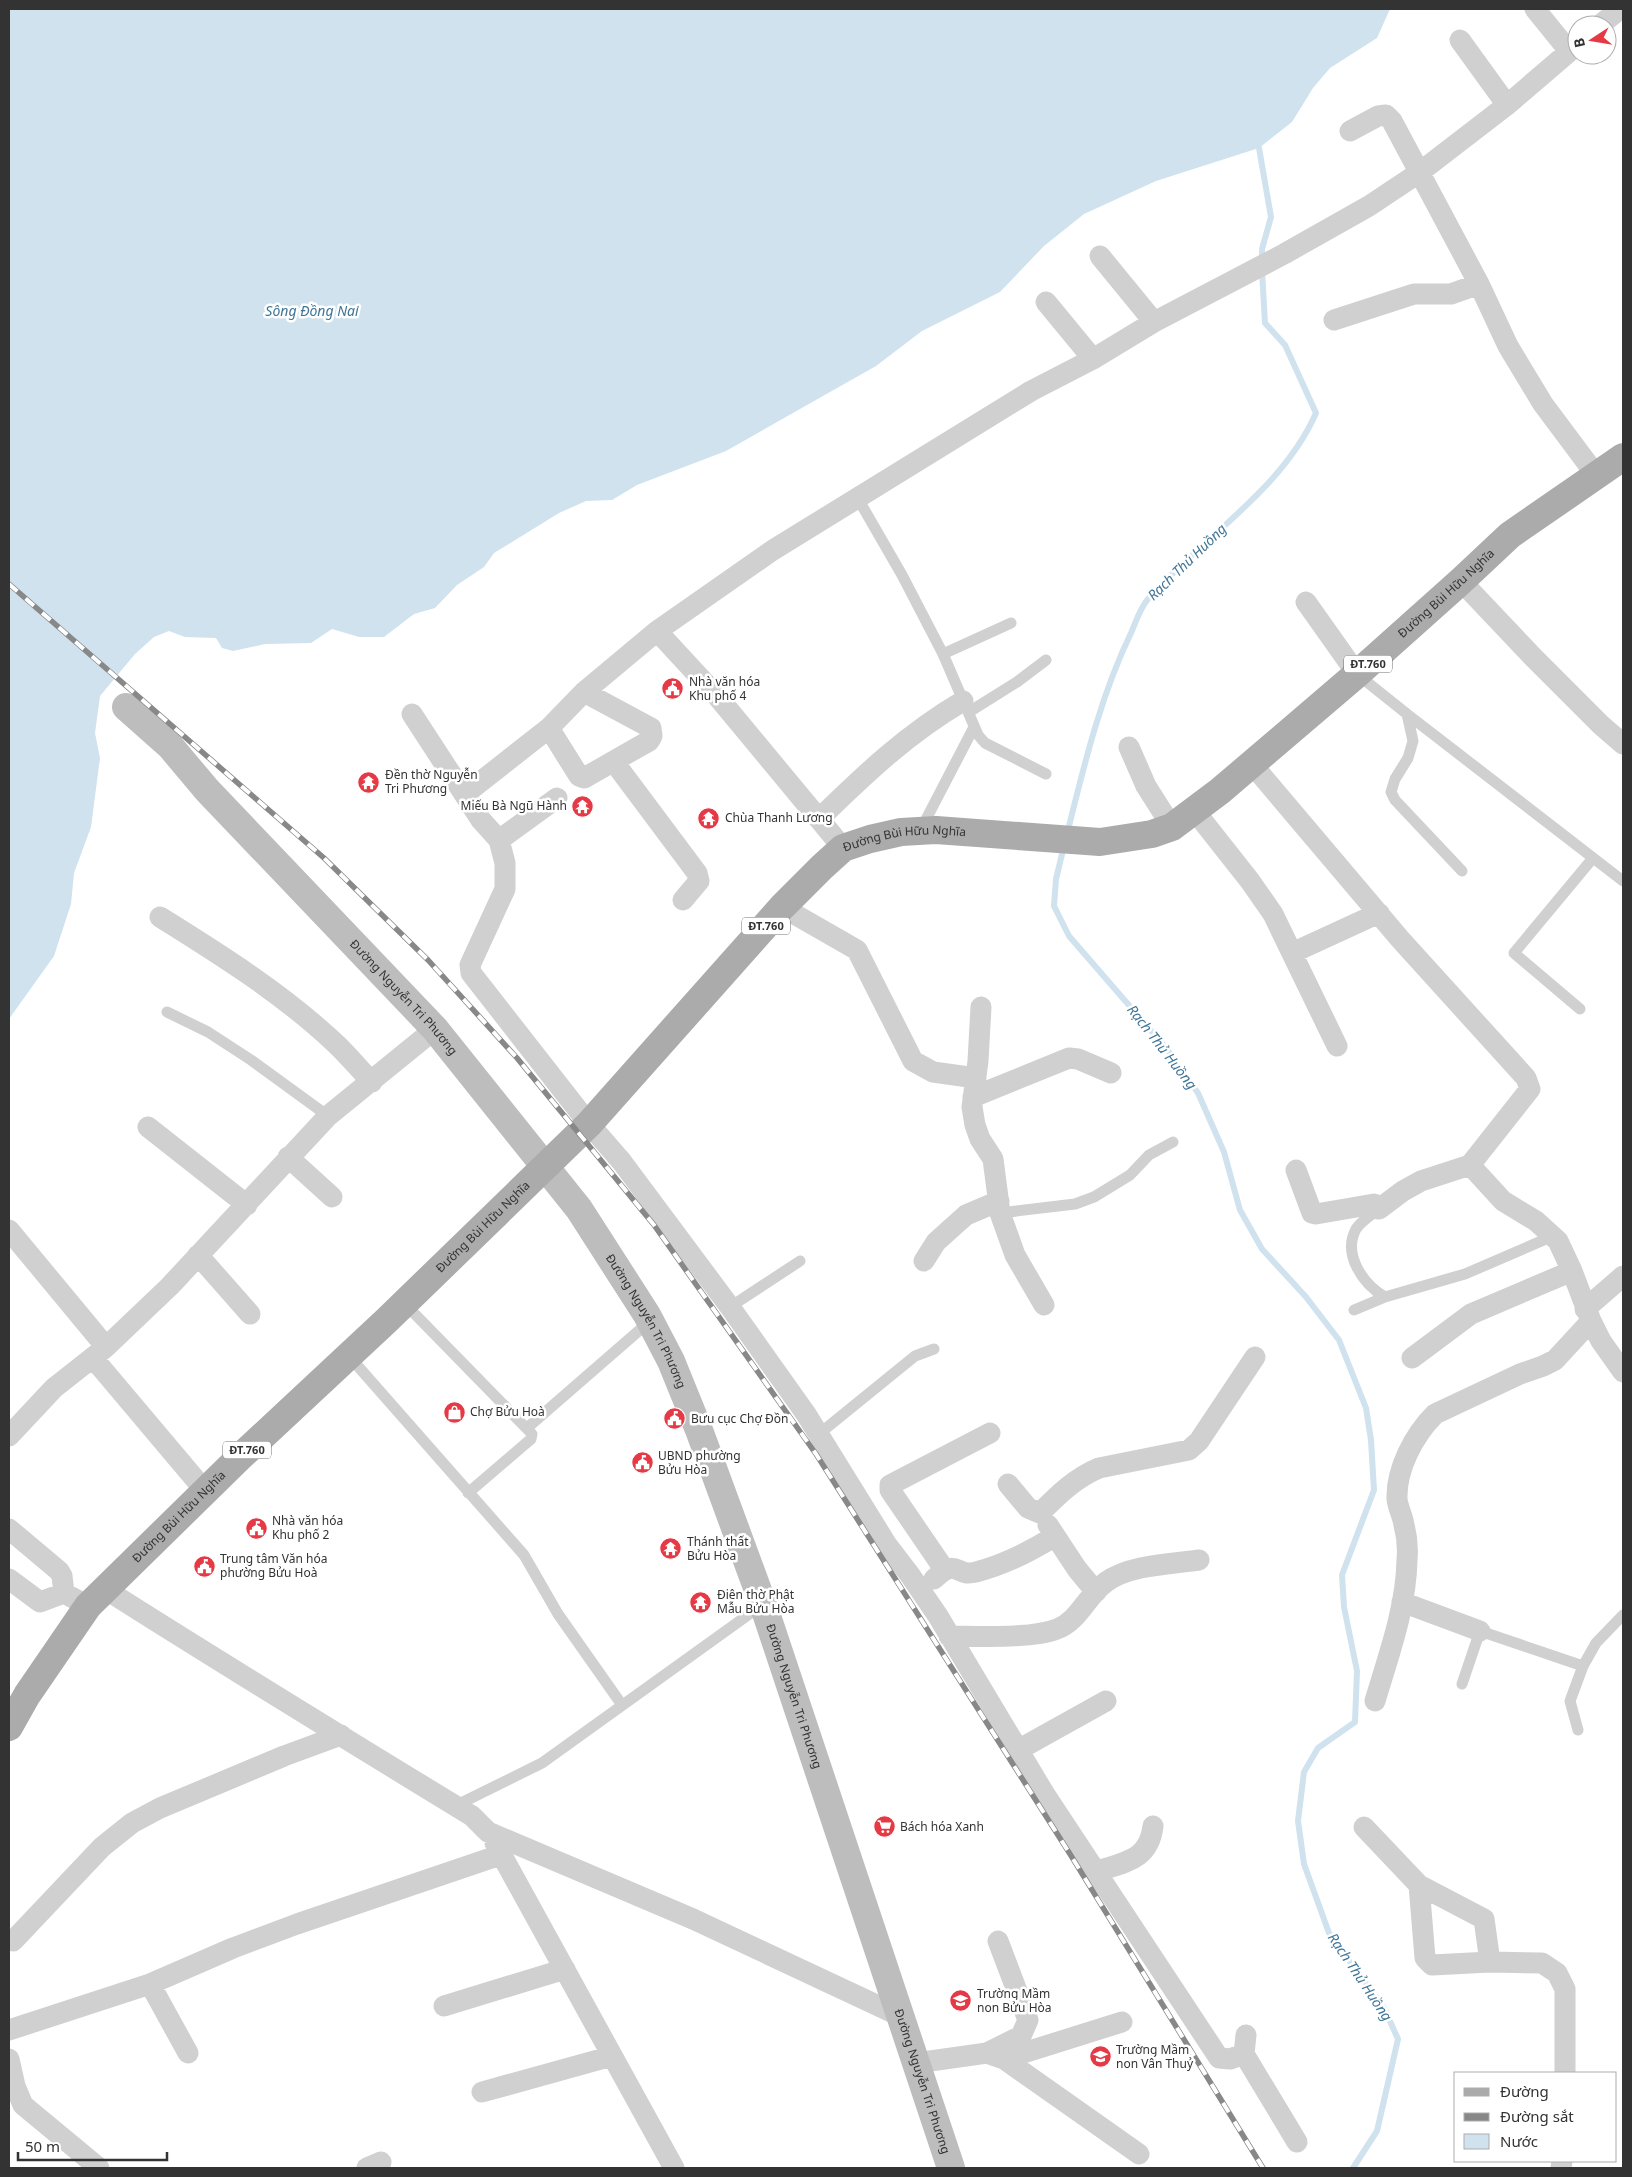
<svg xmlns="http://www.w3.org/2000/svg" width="1632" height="2177" font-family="'Noto Sans',sans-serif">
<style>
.water{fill:#cfe2ee}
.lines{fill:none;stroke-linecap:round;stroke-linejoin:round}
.stream{stroke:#cfe2ee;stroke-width:6}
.lane{stroke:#d0d0d0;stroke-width:11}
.street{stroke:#d0d0d0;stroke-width:21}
.secondary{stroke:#bdbdbd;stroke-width:28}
.primary{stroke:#ababab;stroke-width:28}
.rail-casing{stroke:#888;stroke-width:5.5}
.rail{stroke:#fff;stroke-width:4;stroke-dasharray:11;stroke-linecap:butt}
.labels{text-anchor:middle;stroke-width:5;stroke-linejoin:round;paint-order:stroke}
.shield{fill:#fff;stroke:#707070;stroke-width:1}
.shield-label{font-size:11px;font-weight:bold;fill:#333}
.street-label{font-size:12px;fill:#333;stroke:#fff}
.poi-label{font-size:12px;fill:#333;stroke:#fff;text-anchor:start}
.water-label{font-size:14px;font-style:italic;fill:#3f7597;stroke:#fff}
</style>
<rect width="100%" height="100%" fill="#fff"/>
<path class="water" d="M9 9H1390L1377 38 1330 68 1313 88 1292 122 1259 148 1156 181 1084 214 1044 246 1000 292 922 331 876 366 726 451 637 485 612 500 586 501 559 513 494 553 484 567 457 585 435 608 414 614 384 637H359L332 629 311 643 265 644 233 651 222 648 216 638 185 637 169 631 154 637 135 654 100 696 95 733 100 758 91 827 74 873 71 904 54 956 9 1019Z"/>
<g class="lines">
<path class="stream" d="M1259 148 1271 217 1262 249V261
M1067 834C1084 766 1100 697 1131 633 1136 622 1140 608 1148 599 1202 538 1283 489 1316 413L1285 345 1265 323 1262 271
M1064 846 1056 879 1054 906 1069 936 1166 1048 1198 1093 1224 1152 1240 1210 1262 1249 1306 1297 1339 1340 1366 1408 1371 1440 1374 1490 1342 1575 1344 1607 1357 1671 1355 1722 1318 1748 1304 1772 1298 1821 1304 1864 1329 1933 1384 2008 1398 2039 1377 2131 1353 2168"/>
<path class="lane" d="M857 497 902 575 943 654 978 735 985 743 1046 774
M943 654 1011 623
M1357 674 1407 714 1413 741 1408 758 1395 779 1391 792 1395 800 1462 871
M969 712 1017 682 1046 660
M1407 714 1623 881
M921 829 974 727
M1580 1009 1514 953 1593 858
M167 1012 208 1032 251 1060 328 1116
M1379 1209C1371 1215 1361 1221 1356 1229 1342 1255 1364 1285 1385 1297
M1000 1213 1075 1204 1094 1197 1130 1175 1149 1155 1173 1142
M404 1303 532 1434 531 1439 468 1493
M730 1307 800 1261
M1354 1310 1385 1297 1465 1274 1553 1236
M348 1355 524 1555 558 1614 622 1705
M527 1428 650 1321
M819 1434 915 1356 934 1349
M1462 1684 1480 1631 1583 1666
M1578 1730 1570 1701 1583 1666 1596 1643 1623 1615
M455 1806 542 1763 762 1605"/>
<path class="street" d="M1535 9 1569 51
M1600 25 1620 9
M1460 40 1507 105
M1350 131 1378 116 1386 115 1392 121 1479 284 1508 346 1543 404 1596 475
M1100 256 1154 322
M1046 302 1093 359
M1334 320 1414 294H1451L1479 284
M1461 581 1533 657 1601 725 1623 744
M1306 602 1357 674
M657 631 717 696 843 848
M412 714 481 820 499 840 505 863V889L470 965 471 973 589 1124 622 1162 730 1307 806 1414 887 1545 910 1575 938 1616 1044 1793 1219 2058 1230 2059 1244 2054
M549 728 579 776 584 778 649 741 652 736 651 728 584 692
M1129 747 1146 786 1172 827
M614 762 697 873 699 881 683 900
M1251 763 1400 939 1526 1078 1530 1089 1470 1165 1421 1181 1403 1191 1379 1209 1374 1204 1316 1214 1312 1213 1296 1170
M465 794 549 728 584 692 657 631 773 550 1031 391 1093 359 1154 322 1284 254 1369 206 1420 172 1507 105 1577 45
M1194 810 1250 881 1273 914 1337 1046
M819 819C865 774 907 734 963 701
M499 840 557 798
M782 907 857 950 913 1061 933 1072 976 1078
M160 917C221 955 283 994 335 1043 348 1055 359 1069 372 1082
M1292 953 1379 913
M981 1007 978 1061 972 1107 975 1125 980 1139 993 1159 1000 1213 1015 1255 1044 1305
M973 1097 1069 1058 1078 1059 1111 1073
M148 1127 247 1205
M288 1157 332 1197
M1470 1165 1503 1201 1536 1221 1558 1241 1572 1271 1591 1321 1601 1341 1623 1372
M9 1230 106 1347
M198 1255 250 1314
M924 1261 936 1242 966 1215 999 1201
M1585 1309 1623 1276
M93 1358 206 1492
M1412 1358 1471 1314 1572 1271
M9 1436 54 1388 106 1347 170 1286 328 1116 435 1029
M1008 1484 1028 1508 1040 1513C1058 1495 1075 1478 1099 1468L1189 1450 1199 1441 1255 1357
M1048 1525 1077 1569 1096 1592
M9 1529 59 1571 62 1576 64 1593 88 1606
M944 1569 890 1490V1485L990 1433
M9 1579 40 1602 64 1593
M934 1579C958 1556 955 1578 976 1572 1004 1565 1031 1551 1055 1536
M105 1589C226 1666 349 1741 472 1816L488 1832 693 1919 900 2016
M1402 1602 1480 1631
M949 1636C977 1636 1032 1639 1057 1629 1079 1621 1087 1595 1106 1582 1129 1565 1171 1564 1199 1560
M1375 1701C1389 1654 1406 1608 1407 1560 1408 1549 1407 1536 1404 1525 1403 1517 1398 1508 1397 1499 1396 1469 1414 1435 1435 1414L1520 1374 1543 1366 1555 1360 1591 1321
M1018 1750 1106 1701
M1364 1827 1419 1885 1484 1919 1490 1962
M495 1843 674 2168
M1095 1872C1124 1862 1149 1861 1153 1826
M1419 1885 1425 1958 1432 1965 1490 1962 1542 1963 1557 1973 1565 1989V2073
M13 1941 102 1847 132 1823 160 1808 284 1756 341 1735
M150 1984 188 2053
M444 2006 565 1969
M9 2030 150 1984 233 1948 297 1924 503 1854
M1246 2035 1244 2054 1297 2142
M987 2053 1021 2036 1028 2020 998 1941
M9 2059 15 2086 23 2105 99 2168
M1004 2059 1122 2022
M916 2063 987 2053 1004 2059 1139 2154
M482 2092 612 2056
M367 2168 381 2162
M1561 2168 1562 2161"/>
<path class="secondary" id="s1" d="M126 707 170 746 207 790 435 1029 579 1209 647 1315 671 1361 699 1430 763 1604 951 2168"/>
<path class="primary" id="s2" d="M9 1727 27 1695 88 1606 239 1458 386 1321 589 1124 782 907 822 867 843 848 870 839 901 832 936 830 1100 842 1152 834 1172 827 1220 791 1357 674 1461 581 1510 535 1623 457"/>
<defs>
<path id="rail" d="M9 584 324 858 428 960 517 1058 654 1225 816 1454 1070 1854 1263 2168"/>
</defs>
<use href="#rail" class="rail-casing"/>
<use href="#rail" class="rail"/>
</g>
<defs>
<symbol id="civic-disc" viewBox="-11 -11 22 22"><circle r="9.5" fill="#e63946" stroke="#fff"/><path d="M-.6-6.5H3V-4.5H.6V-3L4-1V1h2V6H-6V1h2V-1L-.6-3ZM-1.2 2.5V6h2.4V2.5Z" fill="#fff"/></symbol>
<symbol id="temple-disc" viewBox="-11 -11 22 22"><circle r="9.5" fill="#e63946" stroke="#fff"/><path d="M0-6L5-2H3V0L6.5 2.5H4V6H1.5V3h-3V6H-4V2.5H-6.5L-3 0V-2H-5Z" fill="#fff"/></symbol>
<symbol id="shop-disc" viewBox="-11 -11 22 22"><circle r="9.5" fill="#e63946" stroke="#fff"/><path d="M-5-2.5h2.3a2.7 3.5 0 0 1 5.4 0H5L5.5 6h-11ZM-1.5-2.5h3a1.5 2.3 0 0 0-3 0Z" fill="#fff"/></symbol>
<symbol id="supermarket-disc" viewBox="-11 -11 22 22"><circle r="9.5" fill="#e63946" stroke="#fff"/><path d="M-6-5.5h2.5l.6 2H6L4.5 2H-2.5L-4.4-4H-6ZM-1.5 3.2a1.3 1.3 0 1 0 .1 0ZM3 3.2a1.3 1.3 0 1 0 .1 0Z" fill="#fff"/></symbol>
<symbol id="school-disc" viewBox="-11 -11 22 22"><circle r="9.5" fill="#e63946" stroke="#fff"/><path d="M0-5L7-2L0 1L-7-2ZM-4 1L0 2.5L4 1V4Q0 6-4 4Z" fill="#fff"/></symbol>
</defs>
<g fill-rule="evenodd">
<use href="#civic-disc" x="660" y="676" width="25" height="25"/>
<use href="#temple-disc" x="356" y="770" width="25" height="25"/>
<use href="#temple-disc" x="570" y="794" width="25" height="25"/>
<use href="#temple-disc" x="696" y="806" width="25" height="25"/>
<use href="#shop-disc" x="442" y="1400" width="25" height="25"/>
<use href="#civic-disc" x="662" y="1406" width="25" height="25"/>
<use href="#civic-disc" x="630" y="1450" width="25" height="25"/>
<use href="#civic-disc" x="244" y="1516" width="25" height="25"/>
<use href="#temple-disc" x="658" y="1536" width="25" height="25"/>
<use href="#civic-disc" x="192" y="1554" width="25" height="25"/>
<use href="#temple-disc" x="688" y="1590" width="25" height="25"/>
<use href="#supermarket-disc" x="872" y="1814" width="25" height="25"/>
<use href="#school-disc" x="948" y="1988" width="25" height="25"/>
<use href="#school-disc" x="1088" y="2044" width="25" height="25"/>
</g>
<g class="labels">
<g class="shield">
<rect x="1344" y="655.5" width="48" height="17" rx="4"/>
<rect x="742" y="917.5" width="48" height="17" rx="4"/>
<rect x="223" y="1441.5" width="48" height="17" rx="4"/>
</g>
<g class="shield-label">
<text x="1368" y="668">ĐT.760</text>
<text x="766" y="930">ĐT.760</text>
<text x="247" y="1454">ĐT.760</text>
</g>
<g class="street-label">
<text dy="4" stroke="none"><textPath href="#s2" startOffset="1909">Đường Bùi Hữu Nghĩa</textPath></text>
<text dy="4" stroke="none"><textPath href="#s2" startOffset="1278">Đường Bùi Hữu Nghĩa</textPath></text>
<text dy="4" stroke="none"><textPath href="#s1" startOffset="402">Đường Nguyễn Tri Phương</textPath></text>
<text dy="4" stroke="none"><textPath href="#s2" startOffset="692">Đường Bùi Hữu Nghĩa</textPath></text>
<text dy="4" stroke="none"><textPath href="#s1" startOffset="808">Đường Nguyễn Tri Phương</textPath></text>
<text dy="4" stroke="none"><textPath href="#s2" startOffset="272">Đường Bùi Hữu Nghĩa</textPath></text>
<text dy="4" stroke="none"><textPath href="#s1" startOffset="1212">Đường Nguyễn Tri Phương</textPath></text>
<text dy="4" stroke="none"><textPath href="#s1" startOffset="1618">Đường Nguyễn Tri Phương</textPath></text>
</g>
<g class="poi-label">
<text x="689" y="686">Nhà văn hóa<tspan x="689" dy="14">Khu phố 4</tspan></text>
<text x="385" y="779">Đền thờ Nguyễn<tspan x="385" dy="14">Tri Phương</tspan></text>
<text x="567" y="810" text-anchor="end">Miếu Bà Ngũ Hành</text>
<text x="725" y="822">Chùa Thanh Lương</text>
<text x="470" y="1416">Chợ Bửu Hoà</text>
<text x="691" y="1423">Bưu cục Chợ Đồn</text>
<text x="658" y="1460">UBND phường<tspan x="658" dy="14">Bửu Hòa</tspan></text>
<text x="272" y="1525">Nhà văn hóa<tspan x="272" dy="14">Khu phố 2</tspan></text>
<text x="687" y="1546">Thánh thất<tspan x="687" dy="14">Bửu Hòa</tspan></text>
<text x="220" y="1563">Trung tâm Văn hóa<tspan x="220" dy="14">phường Bửu Hoà</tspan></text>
<text x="717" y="1599">Điện thờ Phật<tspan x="717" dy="14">Mẫu Bửu Hòa</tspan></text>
<text x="900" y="1831">Bách hóa Xanh</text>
<text x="977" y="1998">Trường Mầm<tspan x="977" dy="14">non Bửu Hòa</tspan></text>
<text x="1116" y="2054">Trường Mầm<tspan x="1116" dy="14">non Vân Thuỷ</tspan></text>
</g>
<g class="water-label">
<text x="312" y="316">Sông Đồng Nai</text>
<text transform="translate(1187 562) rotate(-44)" y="5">Rạch Thủ Huồng</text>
<text transform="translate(1162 1047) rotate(52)" y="5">Rạch Thủ Huồng</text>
<text transform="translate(1360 1977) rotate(56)" y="5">Rạch Thủ Huồng</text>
</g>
</g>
<rect width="1632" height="2177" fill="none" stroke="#333333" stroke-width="20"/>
<rect x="1454" y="2072" width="162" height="90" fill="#ffffff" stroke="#adadad"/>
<rect x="1464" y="2088" width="25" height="8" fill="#ababab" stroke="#adadad"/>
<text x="1500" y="2097" font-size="15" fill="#333333">Đường</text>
<rect x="1464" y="2113" width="25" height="8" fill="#888888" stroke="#adadad"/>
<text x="1500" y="2122" font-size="15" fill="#333333">Đường sắt</text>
<rect x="1464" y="2134" width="25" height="15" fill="#cfe2ee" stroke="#adadad"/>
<text x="1500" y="2147" font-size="15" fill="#333333">Nước</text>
<g transform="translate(1592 40) rotate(258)"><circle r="24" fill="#ffffff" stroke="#adadad"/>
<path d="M0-4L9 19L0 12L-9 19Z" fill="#e63946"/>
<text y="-8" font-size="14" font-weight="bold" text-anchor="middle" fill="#333333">B</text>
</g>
<path d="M18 2152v8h149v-8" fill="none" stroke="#333333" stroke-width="2.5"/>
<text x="25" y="2152" font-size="15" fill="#333333" stroke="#ffffff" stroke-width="4" paint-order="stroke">50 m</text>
</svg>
